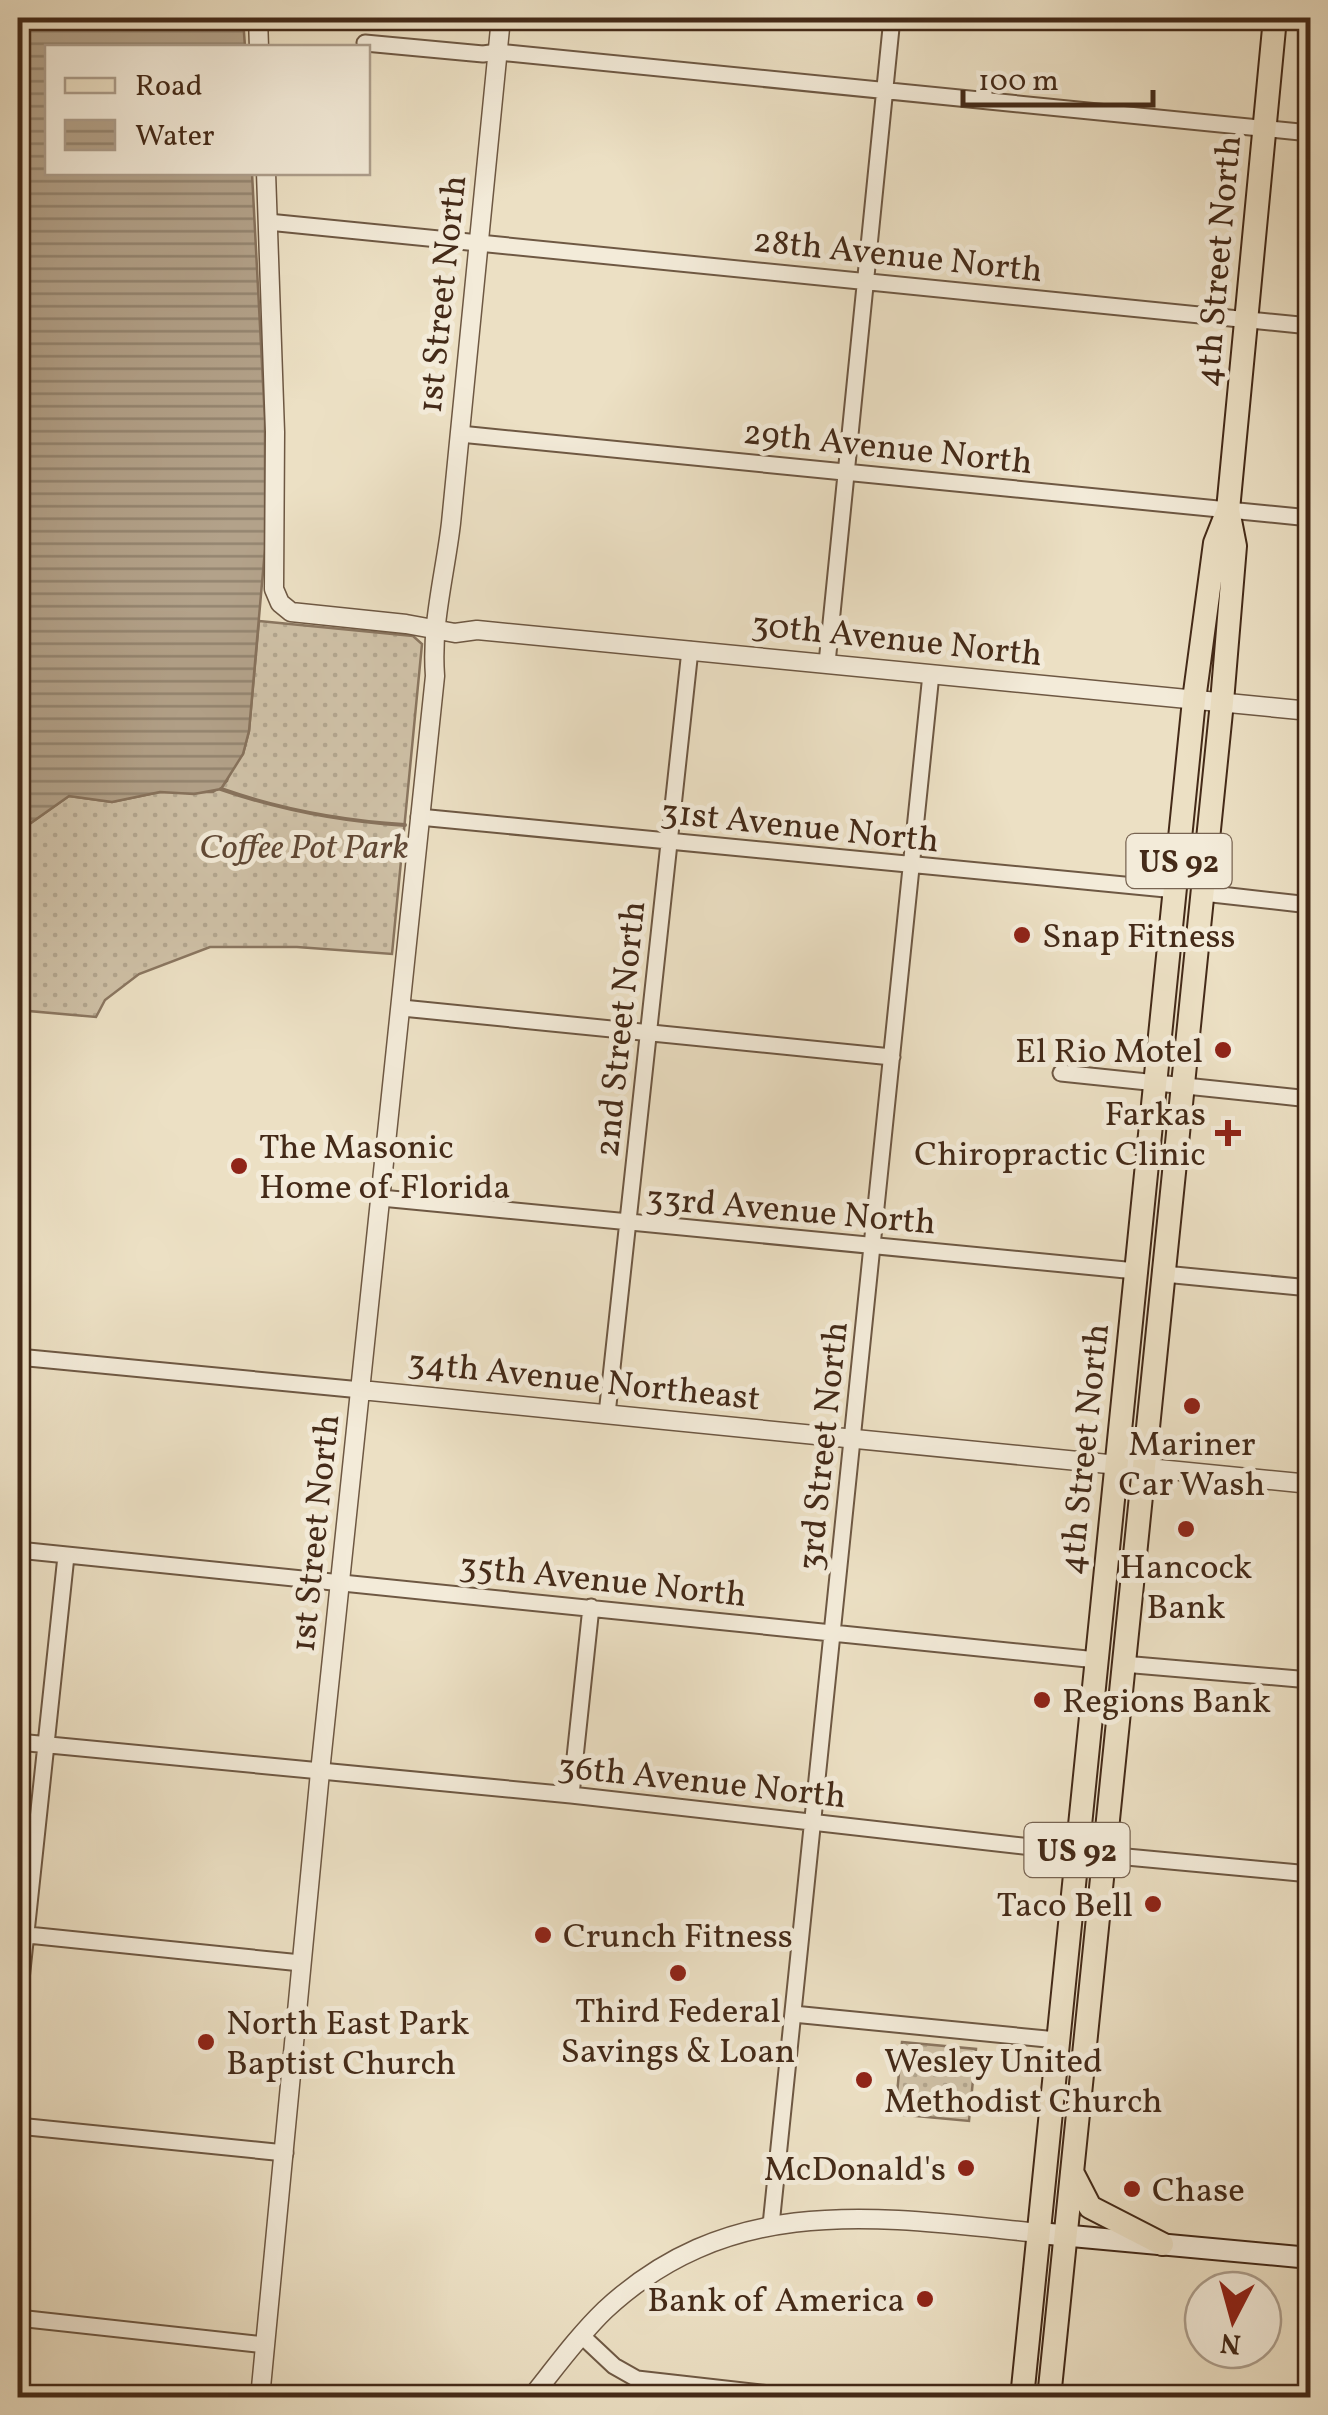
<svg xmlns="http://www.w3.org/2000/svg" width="1328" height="2415" font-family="Vollkorn,serif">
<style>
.grass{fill:url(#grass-dots);stroke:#8a7660;stroke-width:2.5}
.water{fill:url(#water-rules);stroke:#87725c;stroke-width:2.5}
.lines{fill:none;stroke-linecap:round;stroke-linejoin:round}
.stream{stroke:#87725c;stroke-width:4}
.minor-casing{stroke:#6e5843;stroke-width:19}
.tertiary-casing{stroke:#6e5843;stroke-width:21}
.secondary-casing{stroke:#442a18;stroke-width:24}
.primary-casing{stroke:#442a18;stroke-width:26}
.minor{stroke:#f3ebd9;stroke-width:15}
.tertiary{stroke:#f3ebd9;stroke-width:18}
.secondary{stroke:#f3ebd9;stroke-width:20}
.primary{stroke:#ece0c4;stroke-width:22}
.poi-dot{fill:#8f2418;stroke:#f3ebd9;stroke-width:4}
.labels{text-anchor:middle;stroke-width:10;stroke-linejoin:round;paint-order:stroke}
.shield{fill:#f3ebd9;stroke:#786452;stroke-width:2.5}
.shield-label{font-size:32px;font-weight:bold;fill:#442a18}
.street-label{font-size:35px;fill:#442a18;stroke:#f3ebd9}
.park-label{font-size:35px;font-style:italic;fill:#604835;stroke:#f3ebd9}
.poi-label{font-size:35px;fill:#442a18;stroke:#f3ebd9;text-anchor:start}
</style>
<defs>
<pattern id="grass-dots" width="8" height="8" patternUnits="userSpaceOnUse" patternTransform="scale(2.5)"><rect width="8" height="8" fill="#cfc1a7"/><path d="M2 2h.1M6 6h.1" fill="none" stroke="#b3a68f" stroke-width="1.8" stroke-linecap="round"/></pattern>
<pattern id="water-rules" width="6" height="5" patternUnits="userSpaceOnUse" patternTransform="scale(2.5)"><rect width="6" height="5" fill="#b3a28a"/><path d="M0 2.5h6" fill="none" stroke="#938470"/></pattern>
</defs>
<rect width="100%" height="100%" fill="#ece0c4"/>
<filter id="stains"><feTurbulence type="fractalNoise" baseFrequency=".002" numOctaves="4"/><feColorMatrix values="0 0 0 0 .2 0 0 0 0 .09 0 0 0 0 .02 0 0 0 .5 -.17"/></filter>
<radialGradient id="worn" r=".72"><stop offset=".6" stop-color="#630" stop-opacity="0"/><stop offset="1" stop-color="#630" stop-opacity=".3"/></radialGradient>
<path class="grass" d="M259 621 413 636 422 644 392 954 297 947H210L139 974 105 1000 96 1017 18 1010V832L69 796 112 802 160 792H213L227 781 230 770 243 754 249 731Z
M902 2042 976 2049 969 2121 895 2114Z"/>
<path class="water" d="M18 18H243L245 47 48 48V172L252 173 265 421V549L249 731 243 754 221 789 194 794 160 792 112 802 69 796 18 832Z"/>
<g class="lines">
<path class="stream" d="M221 789C281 810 341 821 405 825"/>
<defs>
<path id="minor" d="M365 43 483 54 498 52 1310 133
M268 222 1310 326
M460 434 1310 518
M827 663 892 18
M419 817 1176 890
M1203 893 1310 905
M402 1008 892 1057
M1061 1073 1310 1099
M381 1198 1136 1271
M1164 1274 1310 1288
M18 1357 361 1390
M607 1414 690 650
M18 1550 1097 1660
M1123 1664 1310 1680
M18 1742 571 1795 1076 1852
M571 1795 591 1607
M1105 1855 1310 1874
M18 1934 301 1963
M18 2008 66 1556
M793 2014 1057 2040
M18 2126 285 2153
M771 2225 931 674
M18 2318 265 2345
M581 2335 614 2366 637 2379 805 2398"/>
<path id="tertiary" d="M258 18 259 48
M266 172 275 432 274 589 280 603 291 612 406 624 455 633 477 630 1310 711
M361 1390 1310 1484
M260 2398 320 1772 435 676C431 623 445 575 451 523L501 18
M531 2398C555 2368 578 2336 605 2310 733 2191 881 2217 1039 2233"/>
<path id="secondary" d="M1039 2233 1310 2258"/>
<path id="primary" d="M1072 2172 1090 2207 1162 2244
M1022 2398 1194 700 1215 543 1228 510
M1049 2398 1222 702 1235 546 1228 510 1275 18"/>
</defs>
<use href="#minor" class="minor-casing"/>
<use href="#tertiary" class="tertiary-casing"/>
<use href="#secondary" class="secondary-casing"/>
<use href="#primary" class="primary-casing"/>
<use href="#minor" class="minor"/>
<use href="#tertiary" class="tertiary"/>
<use href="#secondary" class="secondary"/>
<use href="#primary" class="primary"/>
</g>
<g class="poi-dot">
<circle cx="1022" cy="935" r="10"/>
<circle cx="1223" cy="1050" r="10"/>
<path d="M1223 1118h10v10h10v10h-10v10h-10v-10h-10v-10h10z"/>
<circle cx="239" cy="1166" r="10"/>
<circle cx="1192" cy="1406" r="10"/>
<circle cx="1186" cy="1529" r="10"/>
<circle cx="1042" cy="1700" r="10"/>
<circle cx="1153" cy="1904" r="10"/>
<circle cx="543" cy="1935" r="10"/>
<circle cx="678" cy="1973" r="10"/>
<circle cx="206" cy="2042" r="10"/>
<circle cx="864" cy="2080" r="10"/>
<circle cx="966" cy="2168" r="10"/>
<circle cx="1132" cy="2189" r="10"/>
<circle cx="925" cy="2299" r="10"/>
</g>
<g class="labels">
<g class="shield">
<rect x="1126.5" y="834" width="105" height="54" rx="8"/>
<rect x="1024.5" y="1823" width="105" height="54" rx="8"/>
</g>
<g class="shield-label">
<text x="1179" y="872">US 92</text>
<text x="1077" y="1861">US 92</text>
</g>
<g class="street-label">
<text transform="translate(898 254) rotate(6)" y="12">28th Avenue North</text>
<text transform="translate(1217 261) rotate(-85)" y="12">4th Street North</text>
<text transform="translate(441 294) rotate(-84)" y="12">1st Street North</text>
<text transform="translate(888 446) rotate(6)" y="12">29th Avenue North</text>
<text transform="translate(897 638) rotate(6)" y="12">30th Avenue North</text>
<text transform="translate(800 825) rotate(6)" y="12">31st Avenue North</text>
<text transform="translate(619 1029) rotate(-84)" y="12">2nd Street North</text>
<text transform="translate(791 1209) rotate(5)" y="12">33rd Avenue North</text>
<text transform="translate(584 1379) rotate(6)" y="12">34th Avenue Northeast</text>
<text transform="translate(822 1446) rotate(-84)" y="12">3rd Street North</text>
<text transform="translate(1083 1449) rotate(-84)" y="12">4th Street North</text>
<text transform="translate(314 1533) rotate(-84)" y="12">1st Street North</text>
<text transform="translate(603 1579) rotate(6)" y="12">35th Avenue North</text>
<text transform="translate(702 1780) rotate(6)" y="12">36th Avenue North</text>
</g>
<g class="park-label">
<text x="304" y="858">Coffee Pot Park</text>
</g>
<g class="poi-label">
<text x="1042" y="947">Snap Fitness</text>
<text x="1203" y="1062" text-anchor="end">El Rio Motel</text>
<text x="1206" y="1125" text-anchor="end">Farkas<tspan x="1206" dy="40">Chiropractic Clinic</tspan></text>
<text x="259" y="1158">The Masonic<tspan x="259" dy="40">Home of Florida</tspan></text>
<text x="1192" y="1455" text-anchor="middle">Mariner<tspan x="1192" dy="40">Car Wash</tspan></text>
<text x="1186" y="1578" text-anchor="middle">Hancock<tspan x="1186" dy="40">Bank</tspan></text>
<text x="1062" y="1712">Regions Bank</text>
<text x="1133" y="1916" text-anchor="end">Taco Bell</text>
<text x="563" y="1947">Crunch Fitness</text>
<text x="678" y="2022" text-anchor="middle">Third Federal<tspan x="678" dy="40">Savings &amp; Loan</tspan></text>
<text x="226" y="2034">North East Park<tspan x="226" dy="40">Baptist Church</tspan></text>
<text x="884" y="2072">Wesley United<tspan x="884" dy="40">Methodist Church</tspan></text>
<text x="946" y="2180" text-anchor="end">McDonald's</text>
<text x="1152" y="2201">Chase</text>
<text x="905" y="2311" text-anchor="end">Bank of America</text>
</g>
</g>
<rect width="1328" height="2415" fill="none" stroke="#ece0c4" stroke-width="60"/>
<rect x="20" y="20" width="1288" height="2375" fill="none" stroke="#442a18" stroke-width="5"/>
<rect x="30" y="30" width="1268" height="2355" fill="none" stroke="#442a18" stroke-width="2.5"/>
<rect x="45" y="45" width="325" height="130" fill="#f3ebd9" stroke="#ad9e8c" stroke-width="2.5"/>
<rect x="65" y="78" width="50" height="15" fill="#ece0c4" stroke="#ad9e8c" stroke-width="2.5"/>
<text x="135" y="95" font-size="30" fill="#442a18">Road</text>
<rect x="65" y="120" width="50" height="30" fill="url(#water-rules)" stroke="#ad9e8c" stroke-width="2.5"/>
<text x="135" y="145" font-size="30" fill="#442a18">Water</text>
<g transform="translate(1233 2320) rotate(186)"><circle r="48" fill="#f3ebd9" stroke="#ad9e8c" stroke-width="2.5"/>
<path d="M0-8L18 38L0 25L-18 38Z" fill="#8f2418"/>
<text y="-15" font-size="28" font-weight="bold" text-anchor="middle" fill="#442a18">N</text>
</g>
<path d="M963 90v15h190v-15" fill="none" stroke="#442a18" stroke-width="5"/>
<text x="978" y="90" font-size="30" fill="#442a18" stroke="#f3ebd9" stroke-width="8" paint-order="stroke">100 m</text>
<rect width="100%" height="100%" filter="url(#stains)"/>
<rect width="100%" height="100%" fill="url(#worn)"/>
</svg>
